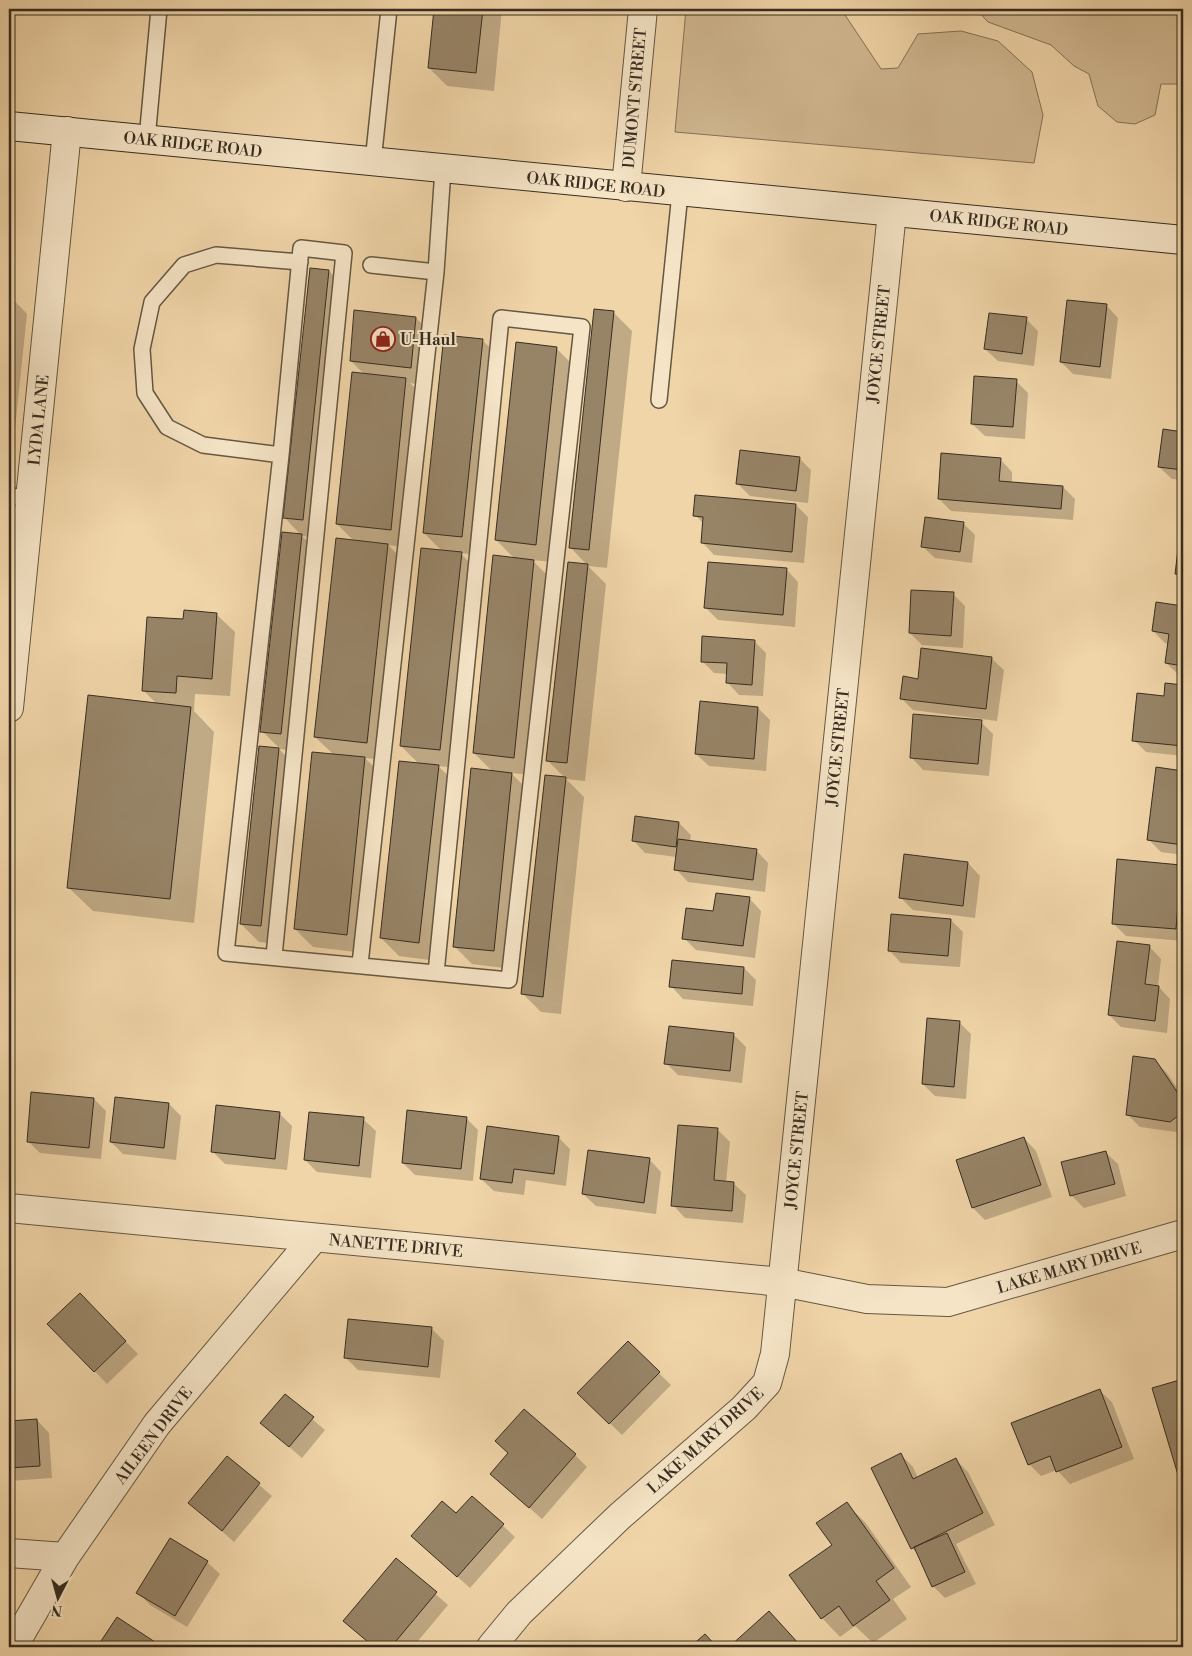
<svg xmlns="http://www.w3.org/2000/svg" width="1192" height="1656" font-family="'Libre Bodoni',serif">
<style>
.green{fill:#d1b891;stroke:#847259}
.shadow{fill:#0003}
.building{fill:#978467;stroke:#372d21}
.lines{fill:none;stroke-linecap:round;stroke-linejoin:round}
.service-casing{stroke:#655743;stroke-width:18}
.minor-casing{stroke:#655743;stroke-width:30}
.secondary-casing{stroke:#372d21;stroke-width:30}
.service{stroke:#f5e4c6;stroke-width:15}
.minor{stroke:#f5e4c6;stroke-width:28}
.secondary{stroke:#f5e4c6;stroke-width:28}
.labels{text-anchor:middle;stroke-width:4;stroke-linejoin:round;paint-order:stroke}
.street-label{font-size:16px;fill:#372d21;stroke:#f5e4c6}
.poi-label{font-size:16px;font-weight:bold;fill:#372d21;stroke:#f5e4c6;text-anchor:start}
</style>
<rect width="100%" height="100%" fill="#f0d5a8"/>
<filter id="stains"><feTurbulence type="fractalNoise" baseFrequency=".004" numOctaves="4"/><feColorMatrix values="0 0 0 0 .2 0 0 0 0 .09 0 0 0 0 .02 0 0 0 .5 -.17"/></filter>
<radialGradient id="worn" r=".72"><stop offset=".6" stop-color="#630" stop-opacity="0"/><stop offset="1" stop-color="#630" stop-opacity=".3"/></radialGradient>
<path class="green" d="M686 9H841L881 69 898 68 918 34 961 31 998 41 1032 72 1043 115 1034 163 675 132Z
M976 9H1183V84H1161L1155 115 1135 124 1117 122 1098 106 1089 74 1074 66 1051 45 988 22Z"/>
<path class="shadow" d="M435 9H502L494 91 447 86 429 68Z
M329 271 347 289 321 538 302 536 320 554 299 751 279 749 297 767 279 944 259 942 241 924 260 747 280 749 262 731 283 533 302 536 285 518Z
M9 295 27 314 10 476H9Z
M1106 305 1118 318 1111 379 1073 374 1061 362Z
M613 312 632 331 607 568 588 566 606 584 585 781 566 779 584 797 561 1014 541 1012 523 994 566 779 548 761 569 564 588 566 571 548Z
M416 318 434 336 429 386 410 383 424 397 409 548 388 545 406 563 385 760 365 758 383 776 365 953 313 947 295 929 334 755 315 737 355 542 337 524 365 375 351 361Z
M1026 319 1038 331 1034 366 998 361 985 349Z
M482 340 501 358 480 555 460 553 479 572 458 768 438 766 457 784 437 961 399 956 381 938 419 764 401 746 443 552 424 533Z
M556 348 574 366 554 562 532 560 551 579 531 775 511 773 530 792 512 969 472 964 454 946 493 772 474 753 515 559 496 540Z
M1016 381 1028 393 1025 439 985 436 972 424Z
M1164 431 1183 433V480L1172 479 1159 467Z
M799 458 811 470 808 503 750 496 738 484Z
M1000 459 1012 472V483L1063 487 1075 499 1073 520 951 511 939 499Z
M796 505 808 517 804 563 714 555 702 542 704 524 695 515Z
M1183 515V580L1177 573Z
M963 523 975 535 972 563 935 558 922 546Z
M786 569 798 582 795 627 718 620 706 608Z
M953 594 965 606 963 648 922 645 910 633Z
M1157 603 1183 607V675H1179L1166 663 1169 644 1165 643 1153 631Z
M216 614 235 632 230 696 195 694 194 711 214 732 194 923 93 911 69 888 157 704 143 690 185 620Z
M754 641 766 653 763 696 739 695 727 682 728 674 714 673 702 661Z
M991 658 1004 670 997 721 913 710 901 698 919 680Z
M1166 684 1183 686V756L1146 752 1134 740 1165 697Z
M758 708 770 720 766 771 709 766 696 754Z
M981 722 993 734 989 776 923 770 911 757Z
M1157 768 1183 772V855L1161 852 1148 839Z
M679 823 691 835 690 842 756 850 768 863 765 892 688 882 676 869 677 857 645 853 633 840Z
M968 863 980 876 975 918 913 910 901 898Z
M1180 866 1183 869V941L1126 936 1114 924Z
M749 898 761 911 755 958 696 950 684 938 714 913Z
M951 920 963 932 960 967 901 963 889 950Z
M1149 946 1161 959 1158 986 1170 999 1167 1033 1121 1027 1109 1015Z
M744 968 756 980 753 1006 683 999 671 986Z
M959 1022 971 1034 966 1099 935 1096 923 1084Z
M670 1027 734 1035 746 1047 742 1083 678 1075 666 1063Z
M1154 1060 1167 1073 1183 1097V1133L1140 1127 1128 1115Z
M94 1099 106 1111 101 1159 40 1153 28 1141Z
M169 1104 181 1116 176 1160 123 1154 111 1142Z
M279 1113 292 1126 287 1170 225 1164 213 1152Z
M466 1118 478 1130 473 1181 415 1175 403 1163Z
M363 1119 376 1131 371 1178 317 1172 305 1160Z
M718 1130 730 1142 726 1182 733 1183 746 1195 743 1223 685 1218 673 1205Z
M558 1137 570 1149 566 1186 526 1180 524 1195 494 1191 481 1179Z
M1024 1138 1036 1151 1052 1197 985 1220 973 1208Z
M1105 1152 1118 1164 1126 1196 1084 1208 1071 1195Z
M649 1159 661 1172 656 1214 596 1206 583 1194Z
M80 1295 138 1354 107 1384 49 1324Z
M432 1329 444 1341 440 1378 358 1370 346 1358Z
M628 1343 671 1385 622 1435 579 1393Z
M1183 1380V1478L1179 1474 1154 1389Z
M1099 1390 1112 1402 1134 1459 1070 1484 1057 1470 1041 1476 1029 1464Z
M285 1396 325 1430 302 1458 262 1423Z
M37 1420 49 1433 52 1478 9 1481V1422Z
M575 1455 587 1467 542 1519 491 1474Z
M901 1455 913 1467 918 1478 956 1460 968 1472 995 1525 956 1544 976 1584 945 1598 933 1586 919 1555 912 1548Z
M227 1457 272 1496 234 1542 190 1503Z
M472 1497 515 1537 470 1588 425 1548Z
M846 1504 865 1522 911 1587 893 1599 907 1619 873 1643 855 1626 840 1637 822 1618 833 1545Z
M170 1540 207 1562 220 1574 187 1627 150 1605 138 1592Z
M396 1560 448 1605 413 1647H374L345 1621Z
M769 1613 801 1647H731Z
M118 1618 157 1645 160 1647H98Z"/>
<path class="building" d="M434 9H483L476 73 428 68Z
M310 268 329 270 303 520 283 518Z
M1067 300 1107 304 1100 367 1060 362Z
M594 309 614 311 589 550 569 548Z
M354 310 416 317 411 368 350 361Z
M989 313 1027 317 1022 354 984 349Z
M444 335 483 339 462 537 423 533Z
M516 342 557 347 536 545 495 540Z
M352 372 406 378 391 530 336 524Z
M974 376 1017 379 1013 427 971 424Z
M1163 429 1183 432V470L1158 467Z
M740 450 800 457 796 491 736 484Z
M941 453 1001 458 999 481 1063 486 1061 509 938 499Z
M695 495 796 504 792 552 701 543 703 517 693 516Z
M1183 509V575L1175 574Z
M925 517 964 522 960 552 921 547Z
M282 532 302 534 281 734 260 732Z
M336 538 388 544 367 743 314 737Z
M421 548 462 552 440 750 400 746Z
M493 555 534 560 514 758 473 753Z
M568 562 588 564 567 763 546 761Z
M708 562 787 568 783 615 704 608Z
M911 590 954 592 951 636 909 633Z
M1156 602 1183 606V666L1165 663 1169 634 1152 631Z
M184 610 217 613 212 679 177 676 176 693 142 691 147 617 183 619Z
M702 636 755 640 752 685 726 683 727 663 701 662Z
M921 648 992 657 986 709 900 699 903 676 918 679Z
M1165 683 1183 685V746L1132 741 1137 693 1164 696Z
M88 695 191 707 170 899 67 888Z
M700 701 758 707 754 759 695 754Z
M913 714 982 720 978 764 910 758Z
M259 746 279 748 261 926 240 924Z
M312 752 365 757 347 935 294 929Z
M399 761 439 765 419 943 380 938Z
M1156 767 1183 771V845L1147 840Z
M471 768 512 773 494 951 453 947Z
M545 775 566 777 543 997 521 994Z
M635 816 679 822 676 847 632 841Z
M678 839 757 849 753 880 674 870Z
M904 854 968 862 963 906 899 898Z
M1117 859 1181 865 1176 929 1112 924Z
M716 893 750 897 743 946 682 939 686 908 713 911Z
M891 914 951 919 948 956 888 951Z
M1117 941 1150 945 1145 984 1159 986 1155 1021 1108 1015Z
M672 960 744 967 742 994 669 987Z
M927 1018 960 1021 954 1087 922 1084Z
M669 1026 734 1033 730 1071 664 1064Z
M1133 1056 1155 1059 1183 1101V1112L1170 1122 1126 1115Z
M31 1092 94 1098 89 1148 27 1142Z
M115 1097 169 1103 164 1148 110 1142Z
M216 1105 280 1112 275 1159 211 1152Z
M407 1110 467 1117 461 1169 402 1163Z
M309 1112 364 1117 359 1166 304 1160Z
M678 1125 718 1128 714 1180 734 1182 732 1211 671 1206Z
M487 1126 559 1136 554 1174 514 1169 512 1183 480 1179Z
M1024 1137 1041 1185 972 1208 956 1160Z
M588 1150 650 1158 644 1203 582 1194Z
M1106 1151 1115 1184 1070 1196 1061 1162Z
M80 1293 126 1341 94 1372 47 1324Z
M348 1319 432 1327 428 1367 344 1358Z
M628 1341 660 1372 609 1424 577 1393Z
M1183 1379V1473L1178 1475 1152 1388Z
M1100 1389 1122 1447 1056 1472 1050 1456 1028 1465 1011 1423Z
M285 1394 314 1417 289 1447 260 1423Z
M524 1409 576 1454 529 1508 490 1474 508 1453 495 1441Z
M37 1419 40 1466 9 1468V1421Z
M901 1453 913 1479 956 1458 983 1513 911 1549 871 1468Z
M227 1456 260 1483 222 1531 188 1503Z
M472 1496 504 1524 457 1577 411 1536 442 1501 456 1513Z
M847 1502 894 1568 876 1581 890 1600 853 1626 839 1606 821 1619 789 1575 832 1545 816 1523Z
M947 1533 965 1572 932 1587 914 1547Z
M170 1538 208 1561 175 1616 136 1593Z
M396 1558 437 1592 391 1647H374L343 1621Z
M769 1611 799 1644 796 1647H729Z
M117 1617 158 1644 156 1647H97Z
M705 1634 717 1647H690Z"/>
<g class="lines">
<defs>
<path id="service" d="M147 139 159 9
M373 162 389 9
M371 265 436 272
M659 400 680 193
M281 455 203 445 167 427 145 393 142 349 152 302 184 265 216 255 300 262
M9 496 30 498
M274 956 344 253 301 248 281 455 226 953 509 980 582 327 501 318 436 973
M360 964 436 272 443 169"/>
<path id="minor" d="M626 187 643 9
M9 708 67 131
M9 1208 782 1282 867 1299 948 1302 1183 1234
M9 1553 65 1557
M13 1647 65 1557 157 1424 314 1238
M491 1647 519 1613 620 1516 744 1408 767 1383 775 1354 892 212"/>
<path id="secondary" d="M9 126 1183 240"/>
</defs>
<use href="#service" class="service-casing"/>
<use href="#minor" class="minor-casing"/>
<use href="#secondary" class="secondary-casing"/>
<use href="#service" class="service"/>
<use href="#minor" class="minor"/>
<use href="#secondary" class="secondary"/>
</g>
<defs>
<symbol id="shop-ring" viewBox="-11 -11 22 22"><circle r="9.5" fill="#f5e4c6" stroke="#8f2418" stroke-width="1.5"/><path d="M-5-2.5h2.3a2.7 3.5 0 0 1 5.4 0H5L5.5 6h-11ZM-1.5-2.5h3a1.5 2.3 0 0 0-3 0Z" fill="#8f2418"/></symbol>
</defs>
<g fill-rule="evenodd">
<use href="#shop-ring" x="369" y="325" width="28" height="28"/>
</g>
<g class="labels">
<g class="street-label">
<text transform="translate(634 98) rotate(-85)" y="6">DUMONT STREET</text>
<text transform="translate(193 144) rotate(6)" y="6">OAK RIDGE ROAD</text>
<text transform="translate(596 184) rotate(6)" y="6">OAK RIDGE ROAD</text>
<text transform="translate(999 222) rotate(6)" y="6">OAK RIDGE ROAD</text>
<text transform="translate(878 344) rotate(-84)" y="6">JOYCE STREET</text>
<text transform="translate(38 420) rotate(-84)" y="6">LYDA LANE</text>
<text transform="translate(837 747) rotate(-84)" y="6">JOYCE STREET</text>
<text transform="translate(796 1150) rotate(-84)" y="6">JOYCE STREET</text>
<text transform="translate(396 1245) rotate(5)" y="6">NANETTE DRIVE</text>
<text transform="translate(1069 1267) rotate(-16)" y="6">LAKE MARY DRIVE</text>
<text transform="translate(153 1435) rotate(-53)" y="6">AILEEN DRIVE</text>
<text transform="translate(705 1440) rotate(-42)" y="6">LAKE MARY DRIVE</text>
</g>
<g class="poi-label">
<text x="400" y="345">U-Haul</text>
</g>
</g>
<rect width="1192" height="1656" fill="none" stroke="#f0d5a8" stroke-width="30"/>
<rect x="10" y="10" width="1172" height="1636" fill="none" stroke="#372d21" stroke-width="2.5"/>
<rect x="15" y="15" width="1162" height="1626" fill="none" stroke="#372d21"/>
<g transform="translate(58 1598) rotate(186)" stroke="#f5e4c6" stroke-width="4" paint-order="stroke">
<path d="M0-4L9 19L0 12L-9 19Z" fill="#372d21"/>
<text y="-8" font-size="14" font-weight="bold" text-anchor="middle" fill="#372d21">N</text>
</g>
<rect width="100%" height="100%" filter="url(#stains)"/>
<rect width="100%" height="100%" fill="url(#worn)"/>
</svg>
